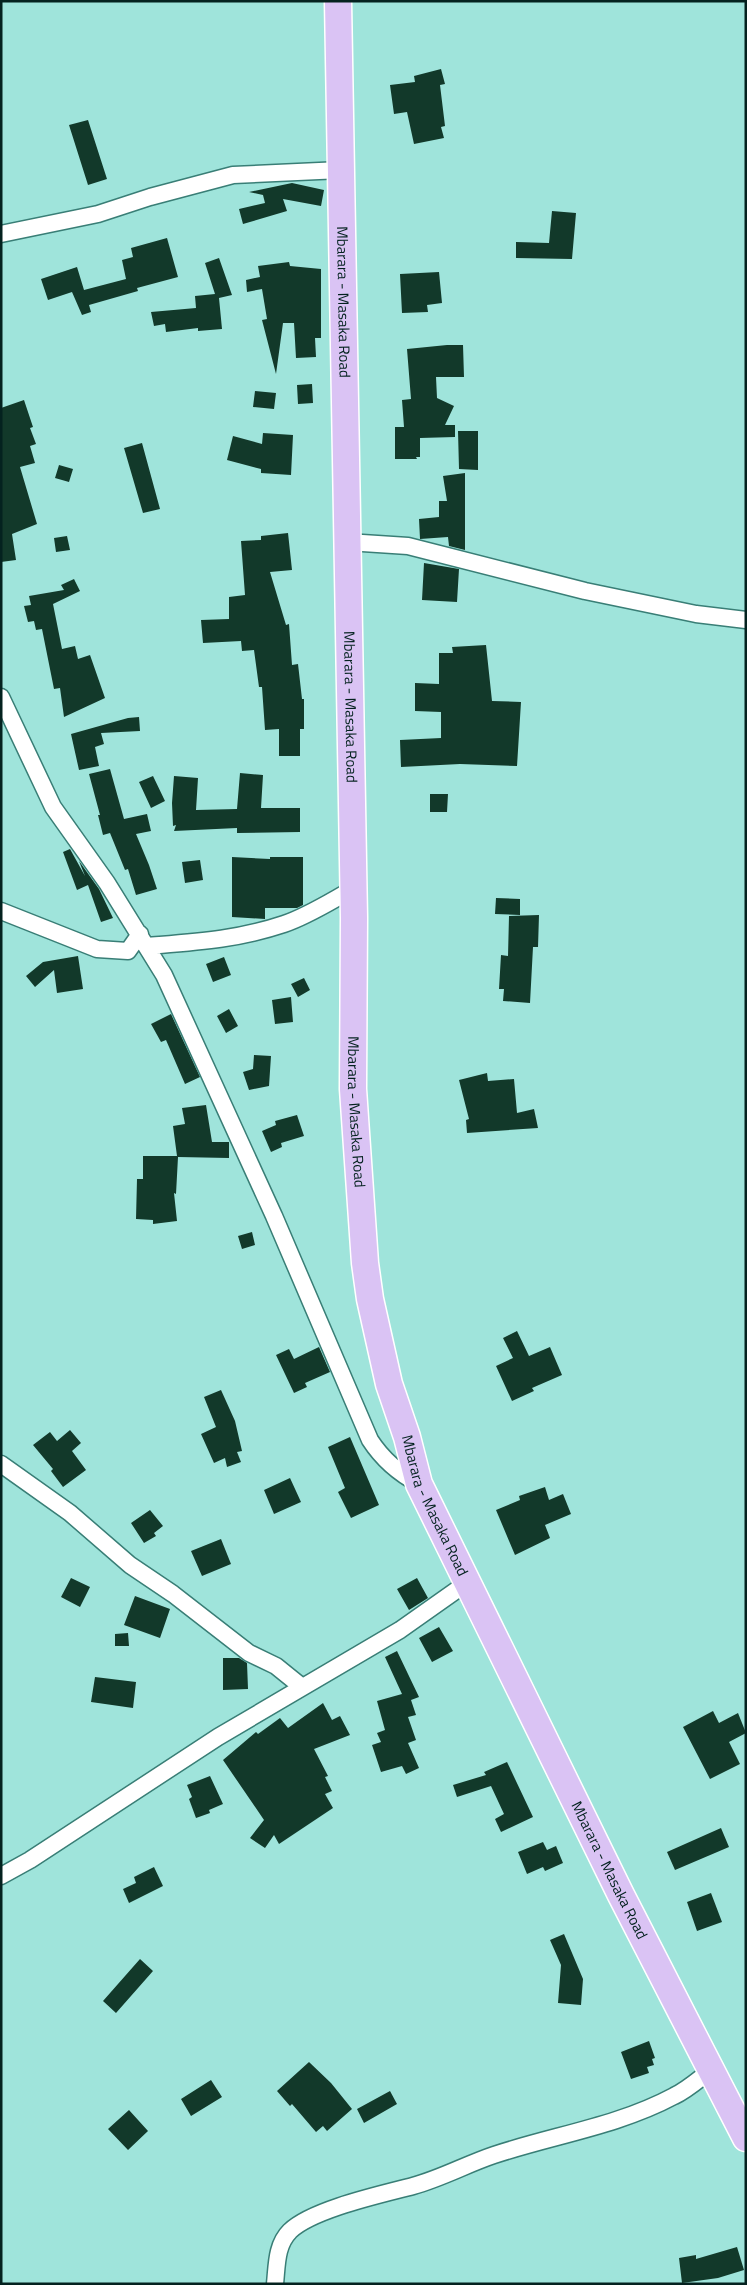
<svg xmlns="http://www.w3.org/2000/svg" width="747" height="2285" font-family="'Titillium Web',sans-serif">
<style>
.building{fill:#12392a}
.lines{fill:none;stroke-linecap:round;stroke-linejoin:round}
.minor-casing{stroke:#397e76;stroke-width:19}
.trunk-casing{stroke:#fff;stroke-width:29}
.minor{stroke:#fff;stroke-width:16}
.trunk{stroke:#dac3f4;stroke-width:26}
.labels{text-anchor:middle;stroke-width:5;stroke-linejoin:round;paint-order:stroke}
.street-label{font-size:15px;fill:#04221f;stroke:#dcfef8}
</style>
<rect width="100%" height="100%" fill="#9fe4db"/>
<path class="building" d="M441 69 445 84 440 85 445 126 441 127 444 138 414 144 407 112 394 114 390 85 415 82 414 76Z
M88 120 107 179 88 185 69 125Z
M292 183 324 190 321 206 283 199 287 211 243 224 239 209 265 203 263 195 249 192Z
M552 211 576 213 572 259 516 258V242L549 243Z
M167 238 178 277 137 288 138 291 89 305 91 312 82 315 72 292 48 300 41 279 77 267 84 290 126 279 122 260 133 257 131 248Z
M219 258 232 295 219 298 222 329 198 331V328L166 332 165 324 154 326 151 312 196 308 195 296 215 294 205 263Z
M289 262 290 266 321 269V338H315L316 357 296 358 294 323H283L276 374 262 320 267 319 262 289 247 292 246 280 260 277 258 266Z
M439 272 442 303 427 305 428 312 402 313 400 274Z
M447 345H463L464 377H436L437 398 454 406 445 425H455V437L420 438V457H416L417 459H395V427H404L402 400 411 399 407 349Z
M312 384 313 403 298 404 297 385Z
M255 391 276 393 274 409 253 407Z
M24 400 33 427 30 428 36 444 30 446 35 463 20 467 37 524 12 534 16 560 1 562V408Z
M458 431H478V470L459 469Z
M263 433 293 435 291 475 261 473V469L227 460 233 436 262 444Z
M142 443 160 509 143 513 124 448Z
M59 465 73 469 69 482 55 478Z
M465 473V550L449 546 448 537 420 539 419 519 439 517V501H447L443 476Z
M288 533 292 570 270 572 286 625 289 624 292 665 298 664 302 699H304V729H300V756H279V729L265 730 262 687H259L254 650 242 651 241 641 203 643 201 620 229 619V597L245 595 241 541 261 540V536Z
M67 536 70 550 56 552 54 538Z
M424 563 459 569 457 602 422 600Z
M74 579 80 591 53 604 62 649 75 646 78 659 90 655 105 698 64 717 60 688 54 689 42 629 36 630 34 621 28 622 24 606 31 605 29 596 64 590 61 585Z
M486 645 492 701 521 702 517 766 460 764 401 767 400 740 441 738V712L415 711V683L439 684V653H453L452 647Z
M139 717 140 731 101 733 104 744 95 747 99 766 79 770 71 734 128 718Z
M110 769 124 819 147 814 151 831 136 834 149 865 157 889 136 895 128 869 125 870 110 833 103 835 98 815H100L89 774Z
M240 773 263 775 261 808H300V832L237 833V828L174 831 176 825 173 826 172 803 174 776 198 778 196 810 237 809Z
M153 776 165 801 151 808 139 782Z
M430 794H448L447 812H430Z
M70 849 85 876 79 861 99 889 113 918 101 922 88 885 77 890 63 852Z
M232 857 270 859V857H303V905L297 908H265V919L232 917Z
M200 860 203 880 185 883 182 862Z
M496 898 520 899V915L495 914Z
M539 915 538 947H533L530 1003 503 1001 504 989H499L501 955 508 956 509 916Z
M78 956 83 989 57 993 54 970 35 987 26 976 43 962Z
M224 957 231 975 213 982 206 964Z
M304 978 310 990 298 997 291 984Z
M291 997 293 1022 275 1024 272 1000Z
M229 1009 238 1026 226 1033 217 1016Z
M171 1014 200 1077 185 1084 166 1040 161 1042 151 1024Z
M254 1055 271 1056 269 1086 249 1090 243 1072 253 1069Z
M487 1073 488 1081 514 1079 517 1113 534 1109 538 1128 467 1133 466 1120 469 1119 459 1080Z
M206 1105 212 1142H229V1158L178 1157 176 1194 174 1193 177 1221 153 1224V1220L136 1219 137 1179H143V1156H177L173 1126 185 1124 182 1108Z
M297 1115 304 1136 281 1143 282 1147 271 1152 262 1131 276 1125 275 1121Z
M252 1232 255 1245 242 1249 238 1236Z
M517 1331 529 1356 550 1347 562 1375 532 1388 534 1391 512 1401 496 1366 513 1358 503 1338Z
M319 1347 330 1372 305 1383 307 1387 294 1393 276 1355 289 1349 294 1359Z
M221 1390 235 1421 242 1451 237 1452 241 1462 227 1467 225 1458 214 1463 201 1434 216 1427 204 1397Z
M70 1430 81 1443 72 1451 86 1470 63 1487 51 1471 53 1469 33 1445 50 1432 57 1441Z
M350 1437 379 1505 351 1518 338 1492 345 1488 328 1447Z
M290 1478 301 1502 274 1514 264 1490Z
M545 1487 549 1500 563 1494 571 1514 545 1525 550 1538 515 1555 496 1510 520 1500 519 1496Z
M150 1510 163 1526 154 1533 156 1536 144 1543 131 1523Z
M221 1539 231 1564 202 1576 191 1551Z
M71 1578 90 1587 80 1607 61 1597Z
M417 1578 428 1598 409 1610 397 1589Z
M135 1596 170 1609 160 1638 124 1625Z
M439 1627 453 1651 432 1662 419 1638Z
M128 1633 129 1646H115V1634Z
M397 1651 419 1697 411 1700 416 1715 408 1717 416 1740 408 1743 419 1768 406 1774 402 1766 381 1772 372 1745 381 1742 377 1733 385 1730 377 1701 402 1694 385 1657Z
M223 1658H239L247 1663 248 1689 223 1690Z
M95 1677 136 1682 133 1708 91 1702Z
M323 1703 332 1720 340 1716 350 1735 314 1749 328 1776 325 1777 332 1791 325 1794 333 1808 279 1844 274 1835 265 1848 250 1838 264 1820 223 1760 256 1732 258 1734 280 1718 288 1728Z
M713 1711 719 1723 738 1713 746 1733 729 1742 740 1764 710 1779 683 1727Z
M507 1762 533 1817 501 1832 495 1819 504 1814 491 1786 457 1797 453 1785 486 1775 484 1772Z
M210 1776 223 1804 209 1810 210 1813 196 1818 189 1799 192 1797 187 1785Z
M721 1828 729 1847 675 1870 667 1852Z
M543 1842 547 1850 556 1846 563 1863 545 1871 543 1867 527 1874 518 1852Z
M154 1867 163 1886 129 1903 123 1889 136 1883 134 1877Z
M711 1893 722 1922 697 1931 687 1902Z
M564 1934 583 1979 581 2005 558 2003 561 1965 550 1940Z
M140 1959 153 1971 116 2013 103 2001Z
M649 2041 655 2058 652 2059 654 2065 647 2067 649 2073 631 2079 621 2052Z
M309 2062 331 2083 352 2109 327 2131 323 2126 316 2132 292 2104 290 2106 277 2091Z
M211 2080 222 2097 191 2116 181 2099Z
M390 2091 397 2104 364 2123 357 2109Z
M129 2110 148 2131 128 2150 108 2129Z
M737 2247 744 2270 718 2278 682 2283 679 2258 696 2255V2259Z"/>
<g class="lines">
<defs>
<path id="minor" d="M1 234 98 214 150 197 233 175 341 170
M347 542 408 546 585 591 696 614 746 620
M1 697 53 807 107 883 164 975 274 1216 370 1440C383 1460 398 1473 419 1484
M1 911 97 949 128 951 140 934
M147 946C196 942 236 940 284 924 308 916 331 901 353 889
M1 1464 70 1513 130 1565 173 1594 249 1653 276 1666 302 1687
M1 1876 30 1860 218 1737 400 1630 468 1582
M275 2284C277 2265 276 2245 290 2231 313 2209 383 2194 413 2186 442 2178 467 2164 494 2155 554 2135 618 2126 674 2096 687 2090 699 2079 711 2070"/>
<g id="trunk">
<path id="s1" d="M338 1 354 918 353 1089 365 1263 370 1299 389 1384 407 1437 419 1484 621 1895 746 2138"/>
</g>
</defs>
<use href="#minor" class="minor-casing"/>
<use href="#trunk" class="trunk-casing"/>
<use href="#minor" class="minor"/>
<use href="#trunk" class="trunk"/>
</g>
<g class="labels">
<g class="street-label">
<text dy="5" stroke="none"><textPath href="#s1" startOffset="301">Mbarara - Masaka Road</textPath></text>
<text dy="5" stroke="none"><textPath href="#s1" startOffset="706">Mbarara - Masaka Road</textPath></text>
<text dy="5" stroke="none"><textPath href="#s1" startOffset="1111">Mbarara - Masaka Road</textPath></text>
<text dy="5" stroke="none"><textPath href="#s1" startOffset="1516">Mbarara - Masaka Road</textPath></text>
<text dy="5" stroke="none"><textPath href="#s1" startOffset="1921">Mbarara - Masaka Road</textPath></text>
</g>
</g>
<rect width="747" height="2285" fill="none" stroke="#04221f" stroke-width="5"/>
</svg>
